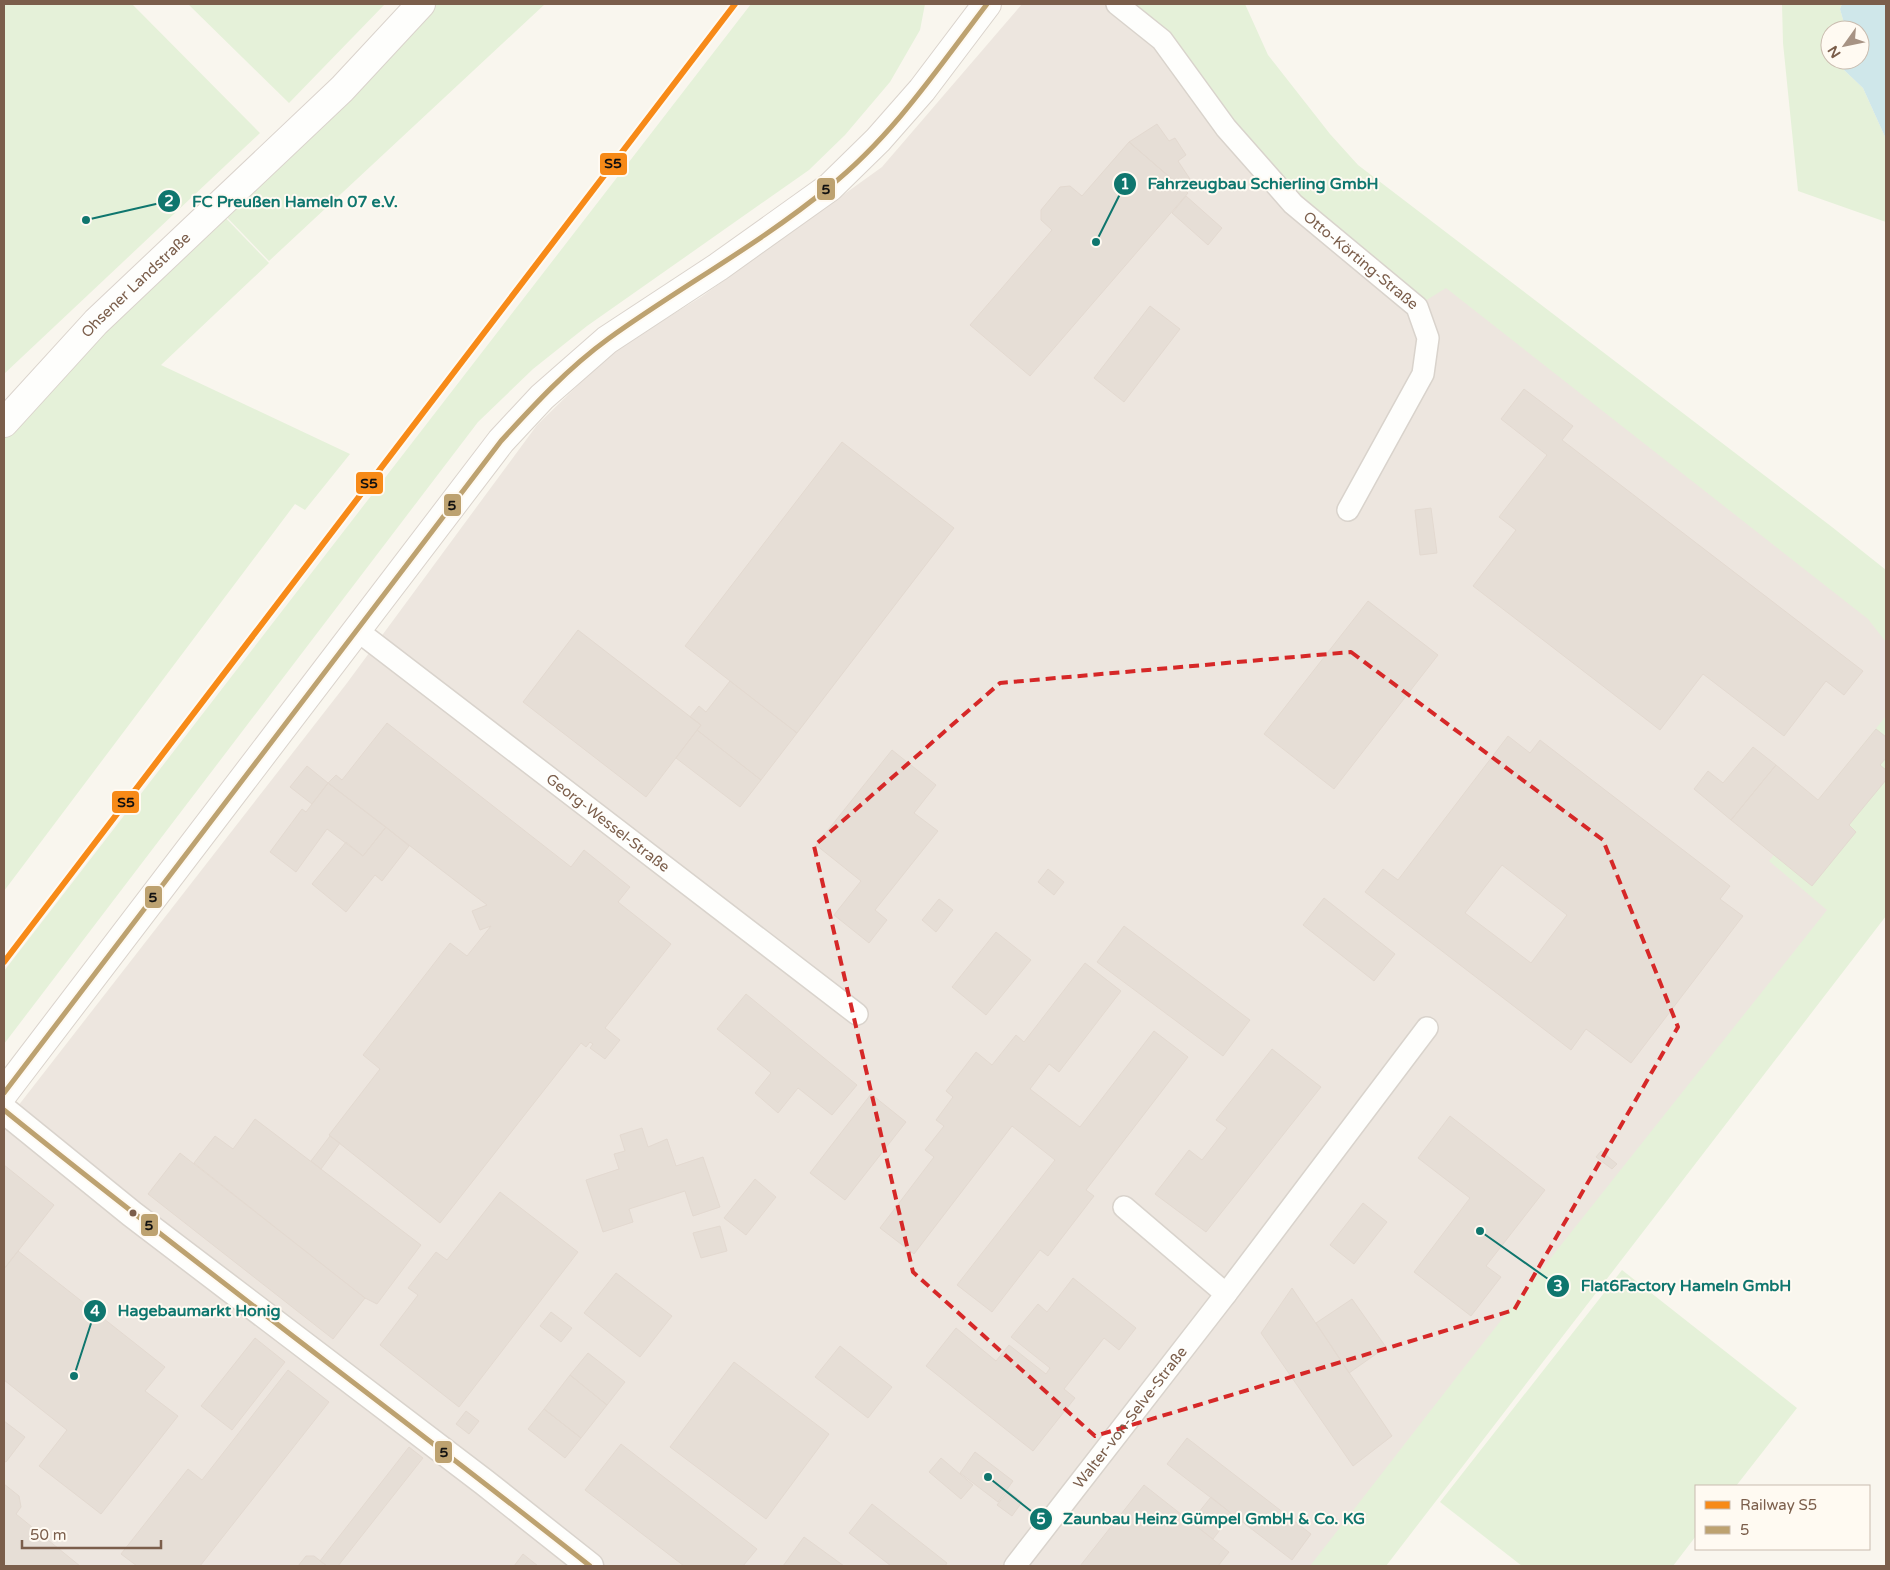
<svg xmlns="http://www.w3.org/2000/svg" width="1890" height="1570" font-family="'Varela Round',sans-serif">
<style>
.industrial{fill:#ede6df}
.green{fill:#e5f1d9}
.water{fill:#cfe7ea}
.building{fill:#e6ded6;stroke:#e3d9d0;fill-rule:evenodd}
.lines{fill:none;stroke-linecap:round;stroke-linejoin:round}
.minor-casing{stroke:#d9d3cc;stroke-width:24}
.tertiary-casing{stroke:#d9d3cc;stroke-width:29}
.secondary-casing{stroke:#dad3cc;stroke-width:30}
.minor{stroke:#fefefc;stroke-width:21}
.tertiary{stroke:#fefefc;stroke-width:26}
.secondary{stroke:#fefefc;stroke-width:28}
.bus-1-casing{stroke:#fffaf2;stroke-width:9}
.bus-1{stroke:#bda270;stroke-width:5}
.rail-1-casing{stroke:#fffaf2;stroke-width:10}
.rail-1{stroke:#f78a18;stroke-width:6}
.marked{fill:none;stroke:#d62828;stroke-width:4;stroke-dasharray:10 6;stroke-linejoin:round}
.bus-dot{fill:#7b5e4b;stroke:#fffaf2;stroke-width:2}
.labels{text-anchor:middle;stroke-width:4;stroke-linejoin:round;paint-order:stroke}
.street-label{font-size:15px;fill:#7b5e4b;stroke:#fffaf2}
.leader{fill:none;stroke:#0f766e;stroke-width:2}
.callout-dot{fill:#0f766e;stroke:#fffaf2;stroke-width:2}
.mark-label{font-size:15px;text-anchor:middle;font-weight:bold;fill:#fff}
.callout-label{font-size:16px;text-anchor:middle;font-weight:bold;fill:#0f766e;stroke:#fffaf2;stroke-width:4;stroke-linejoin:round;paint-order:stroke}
.line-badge{stroke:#fffaf2;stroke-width:2}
.pale-badge-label{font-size:14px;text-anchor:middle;font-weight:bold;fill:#111}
</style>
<rect width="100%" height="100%" fill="#f9f6ee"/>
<path class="industrial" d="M1022 4H1153L1886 603V889L1374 1566H4V1124L347 683 537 425 613 351 701 297 882 167Z"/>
<path class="green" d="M4 4H132L260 133 4 374Z
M188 4H385L289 103Z
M423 4H545L269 261 218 208Z
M751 4H925L920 30 890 82 845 135 809 170 587 326 533 369 478 422 4 1044V971Z
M1117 4H1245L1268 55 1330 134 1358 165 1832 527 1886 570V642L1868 619 1446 288 1417 306 1294 203Z
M1782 4H1842L1840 9 1846 30H1830V60H1846L1844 70 1863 88 1886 139V222L1798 191 1783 43Z
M216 208 269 263 161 365 350 454 305 510 295 504 4 891V423Z
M1886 716V916L1386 1566H1310L1480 1347 1827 910 1769 861Z
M1622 1270 1797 1408 1736 1486H1696V1536L1673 1566H1522L1440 1502Z"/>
<path class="water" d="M1842 4H1886V139L1863 88 1844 70 1846 60H1860V30H1846L1840 9Z"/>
<path class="building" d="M1157 124 1169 141 1175 138 1186 155 1178 161 1190 179 1180 186 1129 142Z
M1129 142 1188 193 1030 376 970 325 1052 230 1041 220V210L1060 187 1070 186 1082 196Z
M1186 196 1222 228 1208 245 1172 213Z
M1150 306 1180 329 1124 402 1094 378Z
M1524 389 1573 426 1562 440 1863 671 1844 695 1826 681 1784 736 1703 674 1660 730 1473 586 1516 530 1499 517 1547 455 1501 419Z
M842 442 954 528 797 733 685 646Z
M1431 508 1437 553 1420 555 1415 510Z
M1368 601 1438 655 1334 789 1264 734Z
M578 630 701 725 646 797 523 702Z
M730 681 797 733 761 780 697 730 701 725 690 717 699 706 706 712Z
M387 723 571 867 584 850 630 887 618 902 671 944 605 1028 620 1040 605 1059 590 1048 593 1044 590 1042 586 1047 581 1043 440 1223 329 1135 380 1069 363 1055 450 943 467 956 491 926 480 930 472 911 487 905 328 783 336 775 342 780Z
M1876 729 1886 737V758L1880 765 1886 770V780L1849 825 1856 832 1812 886 1731 820 1776 765 1818 800Z
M697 730 761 780 740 807 676 758Z
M1508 736 1530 753 1540 740 1730 886 1720 899 1743 916 1631 1063 1586 1029 1571 1050 1365 892 1383 869 1398 880ZM1502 865 1567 915 1531 963 1465 913Z
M1753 747 1776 765 1731 820 1694 789 1708 771 1723 783Z
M892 750 936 785 914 813 938 831 875 910 887 920 869 943 834 915 861 881 816 845Z
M307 766 328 783 312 804 290 787Z
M328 783 386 827 363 856 327 829 296 872 270 852 302 809 306 812Z
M386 827 409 846 382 881 375 875 346 912 312 884 346 842 363 856Z
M1048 869 1064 882 1054 895 1038 882Z
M1324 898 1395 954 1374 981 1303 925Z
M939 899 953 910 936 932 922 920Z
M1124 926 1250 1020 1223 1056 1097 962Z
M996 932 1031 960 986 1015 952 987Z
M1085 963 1121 991 1059 1072 1049 1064 1030 1089 1080 1127 1154 1031 1188 1057 1086 1190 1094 1196 1048 1256 1040 1250 992 1312 957 1285 1055 1160 1012 1126 914 1254 880 1228 934 1157 925 1150 944 1126 936 1120 953 1097 946 1091 976 1052 992 1065 1016 1035 1024 1042Z
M746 994 857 1085 832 1115 798 1088 778 1113 755 1093 771 1073 717 1029Z
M1272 1049 1321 1087 1206 1232 1155 1194 1189 1150 1202 1160 1227 1128 1216 1120Z
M871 1094 906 1122 845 1200 810 1173Z
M1450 1116 1545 1190 1486 1266 1501 1277 1471 1316 1414 1272 1470 1198 1418 1158Z
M255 1119 421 1245 377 1304 365 1298 194 1163 215 1136 233 1149Z
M642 1128 648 1147 667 1139 676 1166 703 1157 720 1207 693 1216 685 1191 629 1209 633 1222 603 1232 586 1180 619 1169 614 1154 625 1151 620 1135Z
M330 1136 340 1143 321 1169 311 1161Z
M1601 1151 1617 1164 1612 1169 1596 1157Z
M180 1153 365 1298 333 1339 148 1194Z
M4 1165 54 1205 4 1269Z
M755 1179 776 1197 746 1235 724 1218Z
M500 1192 578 1252 459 1407 380 1345 418 1295 408 1288 436 1252 447 1260Z
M1363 1203 1387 1222 1354 1264 1330 1245Z
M720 1226 727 1251 701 1258 693 1233Z
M18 1251 165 1367 145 1391 178 1416 101 1514 39 1466 67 1430 4 1380V1269Z
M616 1273 672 1316 640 1357 584 1313Z
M1073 1278 1136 1328 1119 1350 1104 1338 1064 1389 1075 1398 1033 1451 926 1366 956 1328 996 1361 1009 1345 1046 1374 1050 1368 1011 1337 1038 1304 1047 1312Z
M1292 1288 1392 1436 1353 1466 1261 1333Z
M1352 1299 1386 1347 1349 1373 1316 1323Z
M551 1312 572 1328 561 1342 540 1326Z
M255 1338 285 1362 232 1430 201 1406Z
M840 1346 892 1387 868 1418 815 1377Z
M588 1353 625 1382 607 1405 570 1375Z
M734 1362 829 1434 766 1519 670 1447Z
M288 1370 329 1402 200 1566H137L121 1554 188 1469 202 1480Z
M570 1375 607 1405 581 1438 544 1409Z
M544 1409 581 1438 565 1458 528 1429Z
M466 1411 479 1421 469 1434 456 1424Z
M4 1421 25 1437 6 1462 4 1461Z
M1187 1438 1311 1534 1292 1560 1167 1464Z
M621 1444 757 1549 743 1566H684L585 1490Z
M409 1447 423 1458 338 1566H327L320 1561Z
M975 1452 1013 1481 998 1502 960 1473Z
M941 1458 973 1485 961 1499 929 1472Z
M4 1484 19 1496 21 1507 16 1514 80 1566H4Z
M1144 1485 1229 1552 1218 1566H1080Z
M1008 1491 1022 1502 1012 1516 997 1505Z
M1211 1497 1232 1514 1213 1539 1191 1522Z
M872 1504 947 1563 945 1566H891L849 1533Z
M804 1537 844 1566H783Z
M523 1554 538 1566H514Z
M306 1556H314L327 1566H298Z"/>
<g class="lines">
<defs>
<g id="minor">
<path id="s1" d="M1117 4 1162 40 1226 128 1293 204 1417 307 1428 338 1423 374 1348 510"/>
<path id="s2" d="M358 631 857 1014"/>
<path d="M1124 1207 1226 1294"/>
<path id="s3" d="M1015 1566 1226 1294 1427 1028"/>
</g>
<path id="tertiary" d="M4 1110 132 1214 484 1482 590 1566"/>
<g id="secondary">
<path id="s4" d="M4 423 96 322 342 89 421 4"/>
<path d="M4 1093 501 441 542 397 607 340 718 267 830 187 878 140 922 90 987 4"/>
</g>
</defs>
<use href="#minor" class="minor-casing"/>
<use href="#tertiary" class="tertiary-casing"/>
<use href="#secondary" class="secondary-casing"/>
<use href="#minor" class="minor"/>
<use href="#tertiary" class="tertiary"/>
<use href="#secondary" class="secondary"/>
<defs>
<path id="bus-1" d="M4 1093 501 441C534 405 568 368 608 339 680 287 760 244 829 187 892 137 939 67 987 4
M4 1110C196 1266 396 1412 590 1566"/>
</defs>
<use href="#bus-1" class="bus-1-casing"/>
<use href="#bus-1" class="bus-1"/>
<defs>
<path id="rail-1" d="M4 962 735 4"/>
</defs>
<use href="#rail-1" class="rail-1-casing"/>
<use href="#rail-1" class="rail-1"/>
</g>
<path class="marked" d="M1351 652 1603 840 1678 1027 1514 1310 1095 1436 913 1272 814 846 1000 683Z"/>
<circle class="bus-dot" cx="133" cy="1213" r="4.5"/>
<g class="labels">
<g class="street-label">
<text dy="5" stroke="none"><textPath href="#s1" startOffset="356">Otto-Körting-Straße</textPath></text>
<text dy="5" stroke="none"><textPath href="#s4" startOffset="191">Ohsener Landstraße</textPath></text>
<text dy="5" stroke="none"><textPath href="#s2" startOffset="315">Georg-Wessel-Straße</textPath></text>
<text dy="5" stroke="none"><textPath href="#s3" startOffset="188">Walter-von-Selve-Straße</textPath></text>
</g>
</g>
<path class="leader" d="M1096 242L1125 184M86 220L169 201M1480 1231L1558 1286M74 1376L95 1311M988 1477L1041 1519"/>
<g class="callout-dot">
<circle cx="1096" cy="242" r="5"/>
<circle cx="86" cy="220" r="5"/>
<circle cx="1480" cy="1231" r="5"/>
<circle cx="74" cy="1376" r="5"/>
<circle cx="988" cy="1477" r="5"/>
<circle cx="1125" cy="184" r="12"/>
<circle cx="169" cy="201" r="12"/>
<circle cx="1558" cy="1286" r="12"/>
<circle cx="95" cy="1311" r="12"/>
<circle cx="1041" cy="1519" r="12"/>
</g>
<g class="mark-label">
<text x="1125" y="189">1</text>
<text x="169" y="206">2</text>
<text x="1558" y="1291">3</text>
<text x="95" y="1316">4</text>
<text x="1041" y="1524">5</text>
</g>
<g class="callout-label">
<text x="1263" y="189">Fahrzeugbau Schierling GmbH</text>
<text x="295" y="207">FC Preußen Hameln 07 e.V.</text>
<text x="1686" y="1291">Flat6Factory Hameln GmbH</text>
<text x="199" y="1316">Hagebaumarkt Honig</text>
<text x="1214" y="1524">Zaunbau Heinz Gümpel GmbH &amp; Co. KG</text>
</g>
<g class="line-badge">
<rect x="599" y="152" width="29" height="24" rx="5" fill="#f78a18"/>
<rect x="816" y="177" width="20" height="24" rx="5" fill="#bda270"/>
<rect x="355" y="471" width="29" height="24" rx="5" fill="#f78a18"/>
<rect x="443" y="493" width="19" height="24" rx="5" fill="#bda270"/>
<rect x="111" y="790" width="29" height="24" rx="5" fill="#f78a18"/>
<rect x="144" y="885" width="19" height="24" rx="5" fill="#bda270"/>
<rect x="140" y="1213" width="19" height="24" rx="5" fill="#bda270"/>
<rect x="434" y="1440" width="19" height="24" rx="5" fill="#bda270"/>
</g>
<g class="pale-badge-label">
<text x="613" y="168">S5</text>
<text x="826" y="194">5</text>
<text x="369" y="488">S5</text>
<text x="452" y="510">5</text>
<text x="126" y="807">S5</text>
<text x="153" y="902">5</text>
<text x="149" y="1230">5</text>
<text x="444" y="1457">5</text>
</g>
<rect width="1890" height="1570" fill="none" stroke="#7b5e4b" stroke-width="10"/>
<rect x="1695" y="1485" width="175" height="65" fill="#fffaf2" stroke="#cabcaf"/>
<rect x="1705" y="1501" width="25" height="8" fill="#f78a18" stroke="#cabcaf"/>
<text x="1740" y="1510" font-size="15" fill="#7b5e4b">Railway S5</text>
<rect x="1705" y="1526" width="25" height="8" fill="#bda270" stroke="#cabcaf"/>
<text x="1740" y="1535" font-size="15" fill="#7b5e4b">5</text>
<g transform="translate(1845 45) rotate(237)"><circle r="24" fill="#fffaf2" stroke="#cabcaf"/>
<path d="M0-4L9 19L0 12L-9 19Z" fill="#a79384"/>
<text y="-8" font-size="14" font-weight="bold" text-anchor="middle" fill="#7b5e4b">N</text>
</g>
<path d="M22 1540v8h139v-8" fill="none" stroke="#7b5e4b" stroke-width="2.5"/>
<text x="30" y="1540" font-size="15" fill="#7b5e4b" stroke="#fffaf2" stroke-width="4" paint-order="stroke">50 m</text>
</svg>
